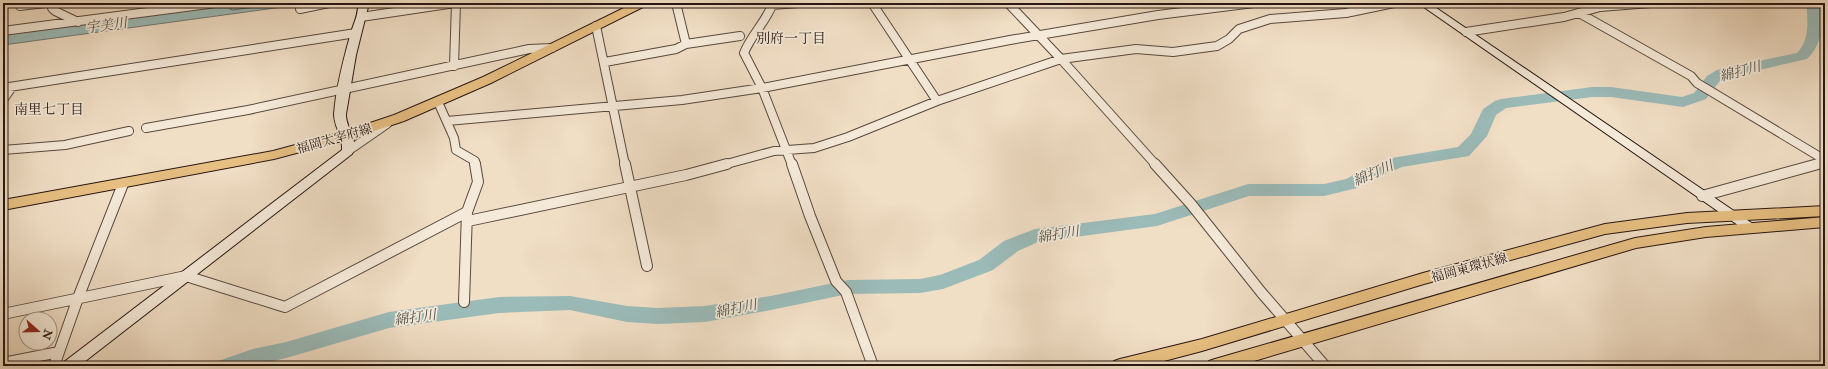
<svg xmlns="http://www.w3.org/2000/svg" width="1828" height="369" font-family="'IM FELL Double Pica','Noto Serif JP',serif">
<style>
.water{fill:#9bbbb9;stroke:#6c7976}
.lines{fill:none;stroke-linecap:round;stroke-linejoin:round}
.shore{stroke:#606865;stroke-width:1}
.river{fill:#9bbbb9;fill-rule:evenodd}
.street-far1-casing{stroke:#58483e;stroke-width:10}
.street-casing{stroke:#58483e;stroke-width:12}
.secondary-casing{stroke:#261611;stroke-width:2}
.primary-casing{stroke:#261611;stroke-width:2}
.street-far1{stroke:#f5ead9;stroke-width:8}
.street{stroke:#f5ead9;stroke-width:10}
.secondary{fill:#f5ead9;fill-rule:evenodd}
.primary{fill:#e8bf82;fill-rule:evenodd}
.labels{text-anchor:middle;stroke-width:3.5;stroke-linejoin:round;paint-order:stroke}
.street-label{font-size:13px;fill:#261611;stroke:#f5ead9}
.water-label{font-size:14px;font-style:italic;fill:#4f504c;stroke:#f5ead9}
.neighbourhood-label{font-size:14px;fill:#261611;stroke:#f5ead9}
</style>
<rect width="100%" height="100%" fill="#f0dec5"/>
<filter id="stains"><feTurbulence type="fractalNoise" baseFrequency=".005" numOctaves="4"/><feColorMatrix values="0 0 0 0 .2 0 0 0 0 .09 0 0 0 0 .02 0 0 0 .5 -.17"/></filter>
<radialGradient id="worn" r=".72"><stop offset=".6" stop-color="#630" stop-opacity="0"/><stop offset="1" stop-color="#630" stop-opacity=".3"/></radialGradient>
<path class="water" d="M241 3H312L3 45V34Z"/>
<g class="lines">
<path class="shore" d="M231 3 230 9 232 10 286 3"/>
<path class="river" d="M1806 3H1820C1823 24 1823 44 1807 59L1728 77 1719 82 1706 99 1683 107 1611 97H1592L1506 108 1496 115 1487 136 1469 156 1402 167 1375 178 1357 188 1324 196H1249L1157 226 1038 242 1018 251 993 270 943 289 920 293 848 294 771 310 705 322 658 324 627 322 570 310 499 313 389 328 286 358 252 366H218L221 360 253 349 286 342 389 312 499 297 570 296 627 306 658 308 705 306 771 296 848 280 920 279 940 275 979 260 1004 241 1035 229 1155 214 1248 184H1324L1346 179 1363 170 1392 158 1458 147 1471 134 1483 109 1495 101 1501 99 1592 87H1611L1682 97 1694 93 1707 76 1717 70 1797 53C1810 40 1808 19 1806 3Z"/>
<defs>
<path id="street-far1" d="M53 3 52 8 55 11 78 22
M676 3 686 44
M773 3C766 22 751 35 744 53L762 88 792 165
M872 3 937 101
M1008 3 1061 59 1156 165
M772 5 798 3
M20 6 45 3
M300 9 329 3
M1579 13 1691 76 1697 83 1825 160
M361 17 455 3
M596 26 625 165
M3 31 216 3
M1466 32 1564 17 1600 7 1651 3
M605 62 676 49 686 44 740 36
M454 66 456 3
M3 88 356 33
M3 100 12 87
M438 102 454 138 456 150 475 161 476 165
M447 121 682 100 762 88 1010 40 1158 15 1254 3
M146 128 248 110 529 49 552 48
M3 150 65 145 129 131
M348 151 387 124
M723 165 774 151 814 148 848 137 937 101 1061 59 1136 49 1173 52 1217 46 1229 39 1239 29 1270 19 1346 13 1394 3
M1814 165 1825 162"/>
<path id="street" d="M625 164 647 266
M792 164 810 216 836 281 846 292 873 366
M1155 164 1191 204 1261 292 1325 366
M1702 196 1818 164
M468 221 686 175 727 164
M464 302 467 212 478 182 475 164
M3 314 186 276 285 307 467 212
M3 363 59 352
M54 366 78 298 123 184"/>
<path id="secondary" d="M358 3H368V7L356 55 346 114C345 127 360 141 352 154L79 366H62L64 362 342 150C343 136 334 127 334 114 336 88 343 61 350 36 353 24 359 15 358 3Z
M1418 3H1429L1753 224 1755 227 1753 230H1745Z"/>
<path id="primary" d="M634 3H649L647 5 491 83 404 121 353 138 274 159 3 210V200L273 151 343 132 394 115 483 77Z
M1825 206V216L1687 223 1605 234 1424 284 1202 351 1145 366H1112L1114 361 1120 359 1202 339 1423 273 1605 224 1687 213Z
M1825 217V227L1706 237 1636 248 1237 366H1207L1209 361 1215 359 1635 238 1706 227Z"/>
</defs>
<use href="#street-far1" class="street-far1-casing"/>
<use href="#street" class="street-casing"/>
<use href="#secondary" class="secondary-casing"/>
<use href="#primary" class="primary-casing"/>
<use href="#street-far1" class="street-far1"/>
<use href="#street" class="street"/>
<use href="#secondary" class="secondary"/>
<use href="#primary" class="primary"/>
</g>
<g class="labels">
<g class="street-label">
<text transform="translate(334 138) rotate(-16)" y="5">福岡太宰府線</text>
<text transform="translate(1469 267) rotate(-15)" y="5">福岡東環状線</text>
</g>
<g class="water-label">
<text transform="translate(106 25) rotate(-8)" y="5">宇美川</text>
<text transform="translate(1740 71) rotate(-15)" y="5">綿打川</text>
<text transform="translate(1373 173) rotate(-24)" y="5">綿打川</text>
<text transform="translate(1058 234) rotate(-9)" y="5">綿打川</text>
<text transform="translate(736 308) rotate(-11)" y="5">綿打川</text>
<text transform="translate(415 317) rotate(-8)" y="5">綿打川</text>
</g>
<g class="neighbourhood-label">
<text x="791" y="43">別府一丁目</text>
<text x="49" y="114">南里七丁目</text>
</g>
</g>
<rect width="1828" height="369" fill="none" stroke="#f0dec5" stroke-width="16"/>
<rect x="4" y="4" width="1820" height="361" fill="none" stroke="#261611" stroke-width="2"/>
<rect x="8" y="8" width="1812" height="353" fill="none" stroke="#261611"/>
<g transform="translate(38 331) rotate(110)"><circle r="19" fill="#f5ead9" stroke="#a29589"/>
<path d="M0-3L7 15L0 10L-7 15Z" fill="#8f2418"/>
<text y="-6" font-size="11" font-weight="bold" text-anchor="middle" fill="#261611">N</text>
</g>
<rect width="100%" height="100%" filter="url(#stains)"/>
<rect width="100%" height="100%" fill="url(#worn)"/>
</svg>
